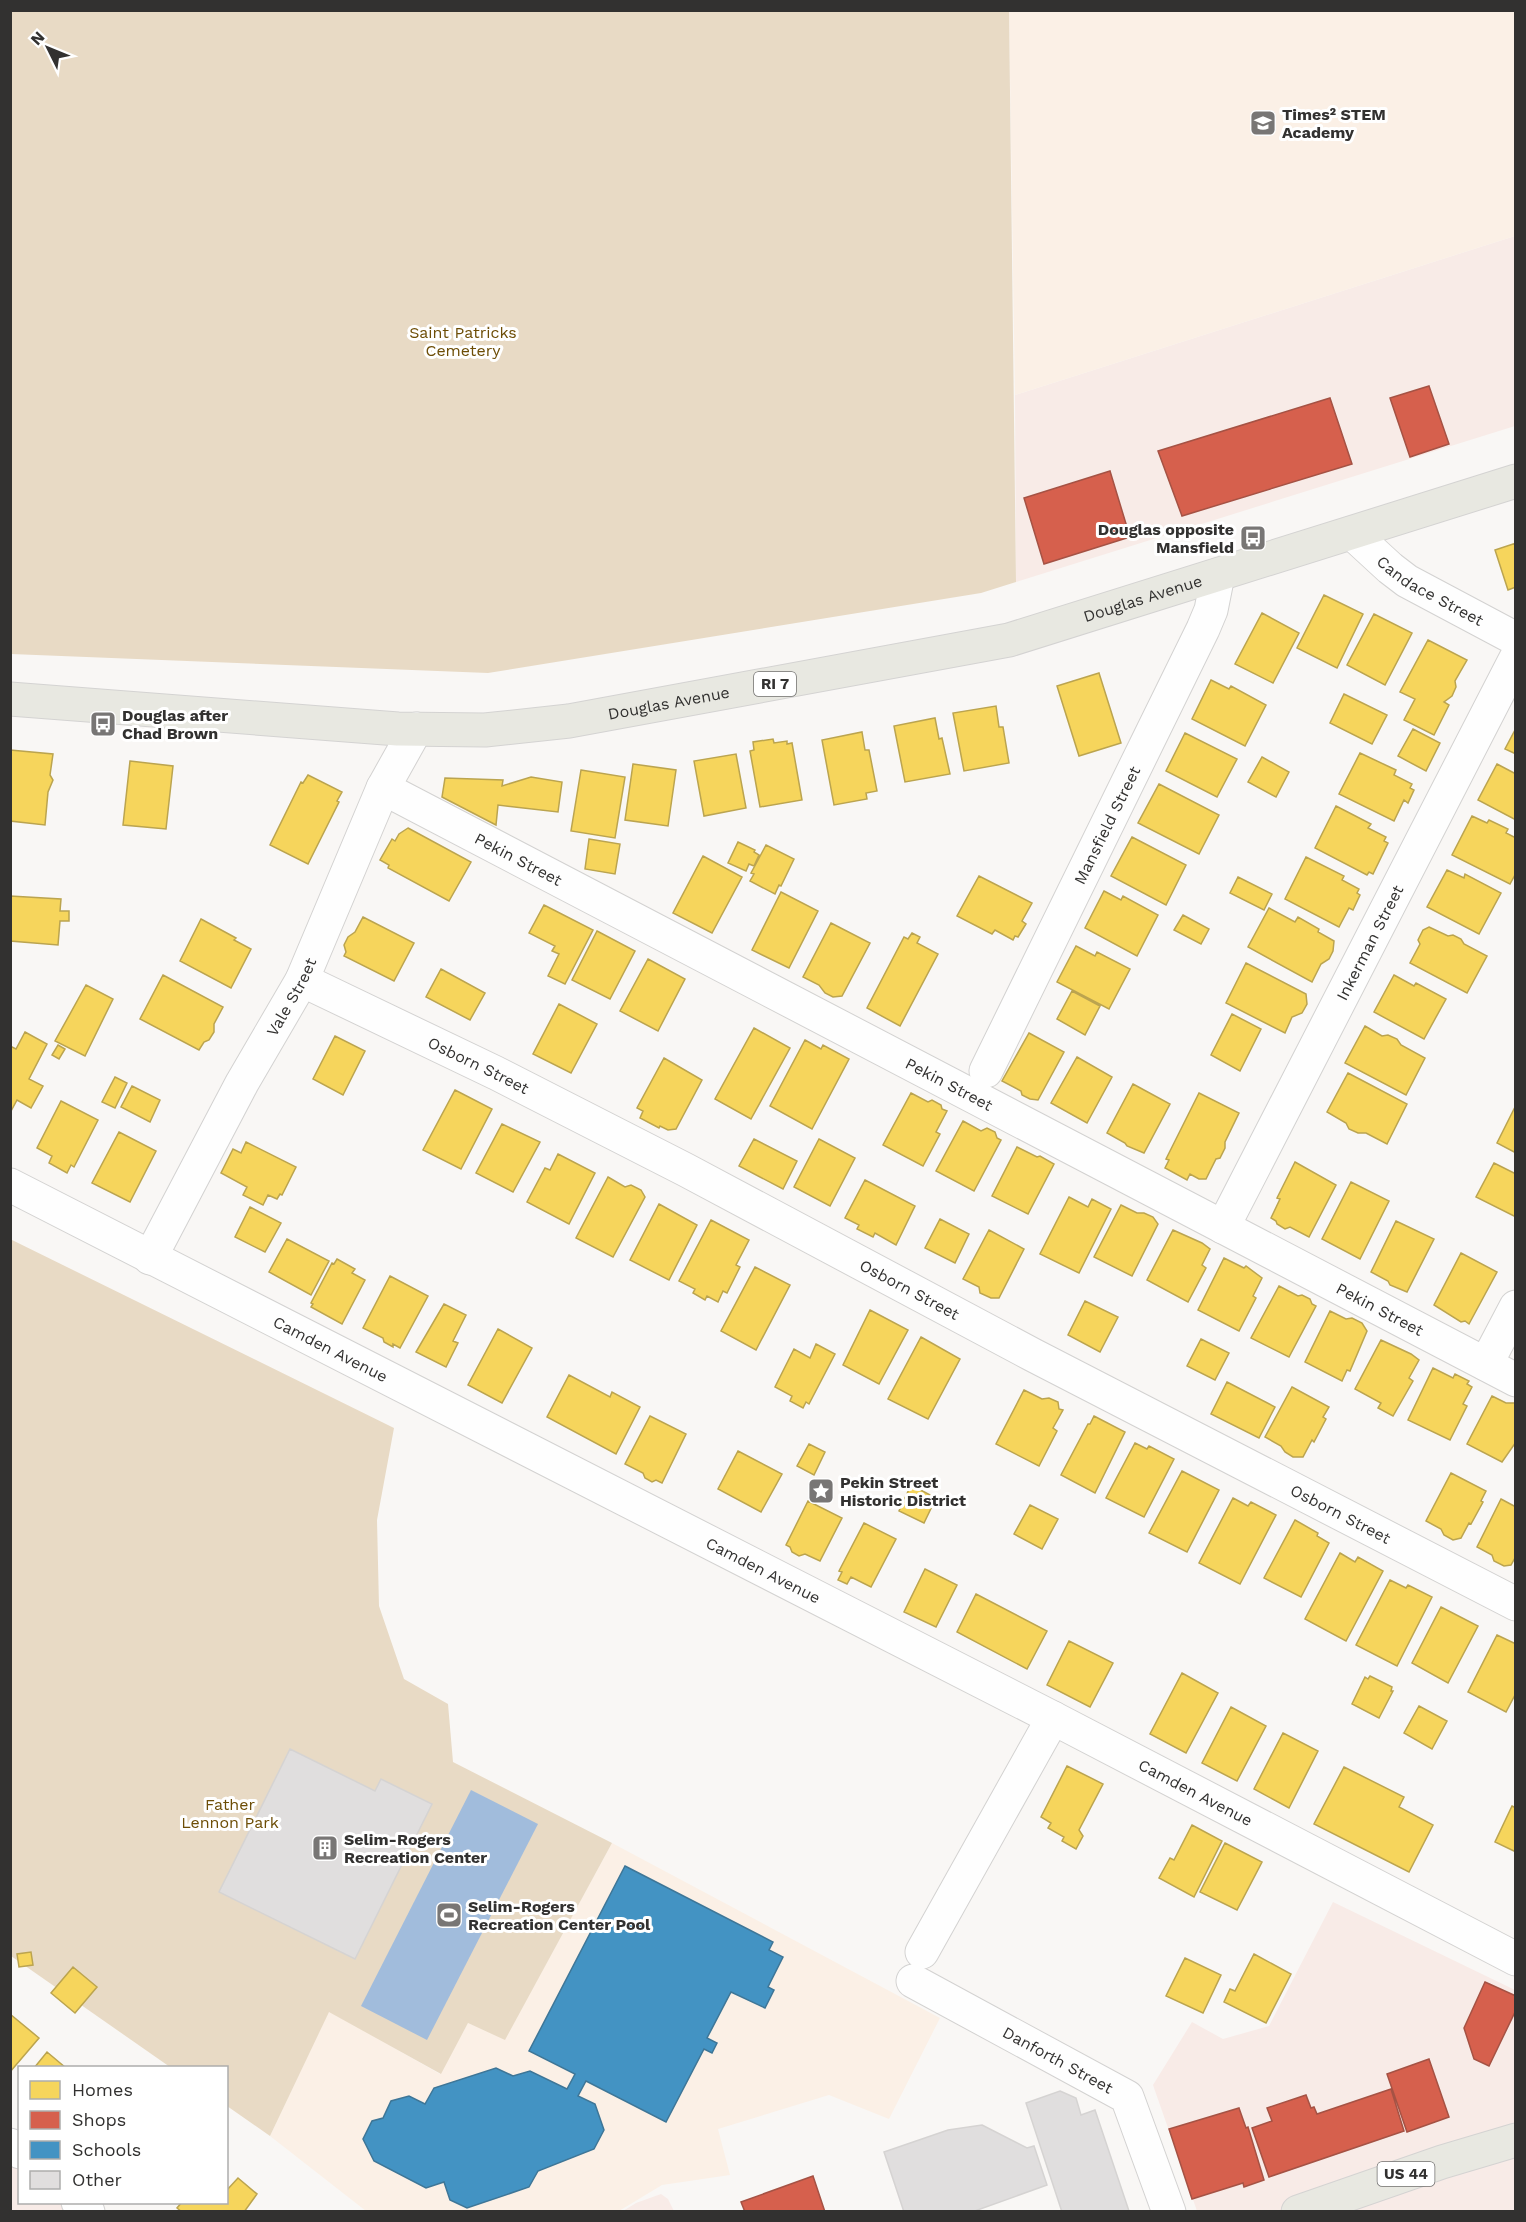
<svg xmlns="http://www.w3.org/2000/svg" width="1526" height="2222" font-family="'Work Sans',sans-serif">
<style>
.commercial{fill:#f8ebe7}
.education{fill:#fbf0e6}
.green{fill:#e8dac5}
.water{fill:#a1bcdc}
.homes{fill:#f6d55c;stroke:#bba44f;stroke-width:1.5}
.shops{fill:#d6604d;stroke:#a55244;stroke-width:1.5}
.schools{fill:#4393c3;stroke:#3e7697;stroke-width:1.5}
.building{fill:#e0dede;stroke:#d5d3d2;stroke-width:1.5}
.lines{fill:none;stroke-linecap:round;stroke-linejoin:round}
.minor-casing{stroke:#d3d2d1;stroke-width:35}
.major-casing{stroke:#d4d3d2;stroke-width:35}
.minor{stroke:#fefefe;stroke-width:33}
.major{stroke:#e8e8e1;stroke-width:33}
.labels{text-anchor:middle;stroke-width:6;stroke-linejoin:round;paint-order:stroke}
.shield{fill:#fff;stroke:#706f6e;stroke-width:1.5}
.shield-label{font-size:15px;font-weight:bold;fill:#323130}
.poi-label{font-size:16px;font-weight:bold;fill:#323130;stroke:#fff;text-anchor:start}
.park-label{font-size:16px;fill:#6d4d06;stroke:#fff}
.street-label{font-size:16px;fill:#323130;stroke:#fff}
</style>
<rect width="100%" height="100%" fill="#f9f7f5"/>
<path class="commercial" d="M1515 236V426L1016 582 1015 395Z
M1333 1902 1515 1990V2211H1197L1153 2085 1192 2022 1223 2039 1269 2026Z
M19 2154 20 2202 81 2203 92 2211H11L10 2159Z
M661 2194 668 2199 674 2211H623L636 2203Z"/>
<path class="education" d="M1009 11H1515V236L1015 395Z
M612 1843 940 2018 889 2119 829 2095 718 2129 730 2175 662 2185 619 2211H366L270 2136 329 2011 440 2074 468 2023 505 2039Z"/>
<path class="green" d="M11 10 1009 11 1016 582 981 593 488 673 11 654Z
M10 1239 394 1428 377 1520 379 1606 404 1679 448 1704 453 1762 612 1843 505 2040 468 2023 441 2074 329 2012 270 2136 227 2106 226 2068 170 2067 11 1956Z"/>
<path class="water" d="M471 1790 538 1824 427 2040 361 2006Z"/>
<path class="homes" d="M1516 543V587L1508 590 1495 550Z
M1324 595 1363 614 1337 668 1297 648Z
M1262 613 1299 633 1273 683 1235 664Z
M1374 614 1412 633 1385 685 1347 665Z
M1428 640 1467 660 1455 681 1456 687 1452 696 1444 702 1449 705 1434 735 1404 720 1415 699 1400 692Z
M1099 673 1121 743 1079 756 1057 686Z
M1211 680 1229 689 1231 686 1266 705 1245 746 1192 719Z
M1344 694 1387 715 1372 744 1330 723Z
M996 706 999 727H1003L1009 763 964 771 953 713Z
M935 718 939 739 942 738 950 774 905 782 894 726Z
M1516 728V754L1505 749Z
M1413 729 1440 743 1426 771 1398 756Z
M862 732 865 750H869L877 791 866 793 867 799 834 805 822 740Z
M1185 733 1237 759 1217 797 1166 771Z
M773 739 774 743 787 741V744L792 743 802 800 760 807 750 751 754 750 753 742Z
M10 750 53 754 50 775 53 780 48 792 45 825 10 821Z
M1360 753 1396 770 1394 775 1412 784 1410 788 1414 790 1408 803 1404 800 1394 821 1339 794Z
M736 754 746 808 704 816 694 761Z
M1262 757 1289 772 1276 797 1248 782Z
M130 761 173 766 166 829 123 825Z
M633 764 676 770 668 826 625 820Z
M1497 764 1516 774V820L1478 800Z
M581 770 625 777 615 838 571 831Z
M308 775 342 792 337 801 339 802 308 864 270 845 301 782 303 783Z
M531 777 562 782 558 812 498 805 496 825 442 797 445 778 503 780 502 786Z
M1159 784 1219 815 1199 854 1138 823Z
M1336 806 1371 824 1368 828 1386 837 1384 841 1388 843 1373 874 1369 872 1367 875 1315 848Z
M1472 816 1487 823 1489 820 1508 829 1506 833 1516 838V873L1510 884 1452 855Z
M408 828 471 862 449 901 388 868 389 865 380 860 392 839 395 841 399 834Z
M1132 837 1186 865 1166 905 1111 876Z
M589 839 620 844 615 874 585 869Z
M738 842 755 850 754 852 759 855 754 866 749 864 746 871 728 863Z
M766 845 794 859 781 886 779 885 775 894 750 881 754 874 751 873Z
M703 856 742 877 712 933 673 913Z
M1306 857 1344 876 1342 880 1359 889 1357 893 1360 895 1353 910 1349 908 1339 927 1285 899Z
M1447 870 1464 878 1465 874 1501 893 1479 934 1427 907Z
M979 876 1032 903 1022 921 1026 924 1018 937 1015 936 1013 940 995 930 992 934 957 916Z
M1238 877 1272 894 1264 910 1230 893Z
M1104 891 1121 900 1123 896 1158 915 1137 956 1085 928Z
M781 892 818 911 789 968 752 950Z
M10 896 61 899 60 911H69V921H60L58 945 10 941Z
M544 905 593 930 565 984 548 976 559 954 552 951 555 946 529 933Z
M1269 908 1295 922 1298 917 1319 929 1318 932 1334 941 1333 951 1329 959 1321 964 1312 982 1248 947Z
M1183 915 1209 929 1201 944 1174 930Z
M363 917 414 943 394 981 344 956 346 952 344 945 348 937 355 932Z
M201 919 236 938 234 940 251 949 231 988 180 961Z
M831 923 870 943 842 996 833 997 825 993 819 985 803 977Z
M1429 927 1448 936 1453 935 1461 939 1464 944 1487 956 1467 993 1410 963 1420 944 1418 940 1423 930Z
M597 931 635 951 610 999 572 980Z
M912 933 920 937 917 943 938 954 900 1026 867 1008 904 937 908 939Z
M1076 946 1095 956 1097 952 1130 969 1109 1009 1057 982Z
M648 959 685 979 658 1031 620 1011Z
M1246 963 1306 994 1307 1004 1302 1013 1292 1017 1285 1033 1226 1003Z
M441 969 485 993 470 1020 426 997Z
M163 975 223 1007 214 1024V1032L209 1040 204 1042 199 1050 140 1019Z
M1394 975 1414 986 1416 983 1446 999 1424 1039 1374 1012Z
M86 985 113 999 85 1056 55 1041Z
M1072 991 1100 1006 1085 1035 1057 1019Z
M559 1004 597 1024 571 1073 533 1054Z
M1232 1014 1261 1029 1240 1071 1211 1055Z
M1365 1026 1382 1036 1388 1035 1397 1039 1401 1045 1425 1058 1406 1095 1345 1063Z
M754 1028 790 1048 751 1119 715 1099Z
M25 1032 47 1044 29 1079 43 1086 31 1108 17 1100 10 1113V1046L16 1049Z
M1029 1033 1064 1052 1038 1100 1030 1099 1022 1095 1021 1091 1002 1081Z
M335 1036 365 1051 343 1095 313 1079Z
M805 1040 821 1049 823 1045 849 1059 812 1129 770 1106Z
M58 1045 65 1049 59 1059 52 1055Z
M1077 1057 1112 1077 1087 1123 1051 1103Z
M664 1058 702 1080 676 1129 668 1130 660 1126 659 1128 640 1118 643 1111 637 1108Z
M1348 1073 1407 1104 1387 1144 1366 1133H1358L1349 1129 1346 1123 1327 1112Z
M115 1077 127 1083 115 1108 102 1102Z
M1133 1084 1170 1104 1144 1153 1127 1146 1125 1143 1107 1133Z
M132 1086 160 1100 150 1122 121 1107Z
M455 1090 492 1109 461 1169 423 1150Z
M911 1093 928 1102 932 1100 941 1105 942 1109 947 1111 936 1132 940 1134 923 1166 883 1145Z
M1199 1093 1239 1113 1225 1142V1148L1220 1158 1216 1159 1206 1179H1199L1190 1174 1187 1180 1165 1168 1169 1160 1166 1159Z
M61 1101 98 1120 74 1167 71 1165 67 1173 49 1163 52 1156 37 1148Z
M1515 1107H1516V1153L1497 1143Z
M963 1121 981 1131 987 1128 995 1132 997 1138 1001 1140 974 1191 936 1171Z
M502 1124 540 1142 513 1192 476 1173Z
M119 1132 156 1151 130 1202 92 1183Z
M754 1139 797 1161 783 1189 739 1166Z
M819 1139 855 1158 830 1206 794 1187Z
M246 1142 296 1167 282 1195 280 1194 277 1199 268 1195 263 1205 243 1195 247 1187 221 1173 233 1149 241 1153Z
M1017 1147 1037 1157 1040 1156 1054 1164 1028 1214 992 1196Z
M558 1154 595 1173 569 1224 527 1202 545 1168 550 1170Z
M1295 1162 1336 1185 1309 1237 1290 1227 1285 1229 1277 1224 1276 1221 1271 1218 1280 1199 1277 1198Z
M1494 1163 1516 1174V1217L1476 1197Z
M608 1177 625 1187 631 1185 641 1190 645 1197 613 1257 576 1238Z
M865 1180 915 1206 896 1245 875 1233 873 1237 857 1229 859 1225 845 1218Z
M1351 1182 1389 1201 1360 1259 1322 1239Z
M1069 1197 1088 1207 1092 1199 1111 1209 1079 1273 1040 1254Z
M659 1204 697 1225 669 1280 630 1260Z
M1121 1205 1137 1213H1144L1153 1217 1158 1224 1132 1276 1094 1257Z
M250 1207 281 1223 265 1252 235 1237Z
M940 1219 969 1234 955 1263 925 1248Z
M711 1220 749 1240 736 1265 740 1267 727 1293 723 1291 718 1302 707 1296 705 1300 693 1293 695 1289 679 1281Z
M1396 1221 1434 1239 1407 1292 1390 1285 1388 1281 1371 1272Z
M989 1230 1024 1249 999 1298H991L980 1293 979 1287 963 1279Z
M1173 1230 1202 1243 1210 1249 1202 1265 1206 1268 1188 1302 1147 1280Z
M287 1239 329 1261 311 1295 269 1272Z
M1461 1253 1497 1272 1469 1324 1465 1321 1461 1322 1434 1305Z
M1224 1258 1244 1268 1246 1266 1262 1278 1253 1296 1256 1298 1239 1331 1198 1310Z
M337 1259 355 1269 352 1273 365 1280 342 1324 311 1307 313 1304 311 1303 332 1263 334 1264Z
M755 1267 790 1285 756 1350 721 1331Z
M390 1276 428 1296 400 1348 393 1344V1347L384 1342 383 1338 363 1328Z
M1279 1286 1298 1296 1302 1295 1310 1299 1312 1304 1316 1306 1289 1357 1251 1338Z
M1085 1301 1118 1317 1100 1352 1068 1335Z
M444 1304 466 1315 453 1341 458 1343 446 1367 416 1352Z
M870 1310 908 1330 879 1384 843 1365Z
M1330 1311 1346 1319 1352 1318 1362 1323 1367 1331 1350 1371 1347 1370 1342 1381 1305 1362Z
M498 1329 532 1348 502 1403 468 1385Z
M921 1337 960 1359 928 1419 888 1399Z
M1201 1339 1229 1353 1215 1380 1187 1366Z
M1381 1340 1411 1354 1419 1360 1409 1378 1413 1381 1393 1416 1378 1408 1381 1403 1355 1389Z
M816 1344 835 1354 809 1404 806 1402 803 1408 790 1401 792 1396 775 1387 794 1349 810 1358Z
M1433 1368 1453 1378 1455 1374 1469 1381 1467 1384 1472 1387 1463 1404 1467 1406 1450 1440 1408 1420Z
M569 1375 610 1397 612 1392 640 1407 616 1454 547 1417Z
M1227 1382 1275 1407 1259 1438 1211 1414Z
M1292 1387 1329 1407 1323 1417 1326 1419 1314 1442 1312 1440 1303 1457H1293L1285 1452 1281 1446 1265 1437Z
M1024 1390 1042 1399 1049 1398 1058 1402 1059 1409 1063 1410 1053 1428 1057 1431 1039 1466 996 1444Z
M1492 1396 1506 1403H1516V1442L1502 1462 1467 1444Z
M650 1416 686 1434 662 1483 656 1480 652 1482 645 1478 643 1473 625 1464Z
M1094 1416 1125 1432 1095 1493 1061 1475 1088 1424H1090Z
M1135 1443 1147 1449 1149 1446 1174 1459 1144 1517 1106 1498Z
M809 1444 825 1452 814 1475 797 1466Z
M738 1451 782 1474 761 1512 718 1489Z
M1182 1471 1219 1490 1187 1552 1149 1533Z
M1451 1473 1486 1491 1481 1501 1483 1502 1471 1524 1469 1523 1461 1538 1453 1540 1444 1535 1441 1529 1426 1521Z
M911 1485 936 1498 924 1523 899 1511Z
M1233 1498 1248 1506 1251 1502 1276 1515 1240 1584 1199 1563Z
M1501 1499 1516 1507V1556L1511 1565 1504 1566 1494 1561 1492 1555 1477 1547Z
M808 1501 842 1518 820 1561 805 1554 799 1556 792 1552 790 1547 786 1545Z
M1030 1505 1058 1519 1042 1549 1014 1534Z
M1295 1520 1318 1533 1317 1536 1329 1543 1301 1597 1264 1578Z
M864 1523 896 1539 871 1587 851 1577 847 1584 838 1580 842 1572 839 1571Z
M1340 1553 1355 1562 1358 1557 1383 1571 1346 1641 1305 1619Z
M925 1569 957 1585 936 1627 904 1612Z
M1390 1580 1406 1588 1408 1585 1432 1597 1397 1666 1356 1645Z
M976 1594 1047 1631 1027 1669 957 1632Z
M1441 1607 1478 1626 1448 1683 1412 1663Z
M1497 1635 1516 1644V1693L1506 1712 1468 1692Z
M1069 1641 1113 1663 1090 1707 1047 1685Z
M1182 1673 1218 1693 1186 1753 1150 1734Z
M1370 1676 1392 1687 1391 1691H1393L1379 1718 1352 1704 1365 1677 1368 1679Z
M1419 1706 1447 1721 1432 1749 1404 1733Z
M1231 1707 1266 1726 1237 1781 1202 1763Z
M1283 1733 1318 1751 1289 1808 1254 1789Z
M1067 1766 1103 1784 1079 1830 1083 1836 1076 1849 1062 1841 1064 1837 1048 1828 1051 1823 1041 1817Z
M1344 1767 1404 1797 1399 1807 1433 1825 1409 1872 1314 1824Z
M1512 1806 1516 1808V1852L1495 1842Z
M1192 1825 1222 1841 1194 1897 1159 1878 1170 1858 1174 1860Z
M1225 1843 1262 1862 1237 1910 1200 1892Z
M31 1952 33 1965 19 1967 17 1954Z
M1254 1954 1291 1974 1266 2023 1224 2002 1230 1989 1235 1991Z
M1185 1958 1221 1975 1203 2013 1166 1996Z
M73 1967 97 1987 75 2013 51 1993Z
M10 2014 39 2038 10 2072Z
M47 2052 66 2068H34Z
M238 2178 257 2194 244 2212H182L177 2208 182 2202H226V2191Z"/>
<path class="shops" d="M1429 386 1449 444 1410 457 1390 398Z
M1330 398 1352 464 1182 516 1158 451Z
M1110 471 1130 537 1044 564 1024 498Z
M1485 1982 1516 1996V2010L1489 2066 1474 2059 1464 2028Z
M1429 2059 1449 2117 1407 2132 1387 2074Z
M1391 2089 1404 2131 1269 2177 1252 2128 1272 2121 1267 2108 1306 2095 1311 2108 1314 2107 1317 2114Z
M1239 2108 1246 2128 1248 2127 1264 2180 1244 2187 1243 2183 1192 2199 1169 2129Z
M813 2176 825 2212H745L741 2202Z"/>
<path class="schools" d="M625 1866 773 1942 769 1950 783 1957 768 1987 774 1990 765 2008 731 1992 707 2038 717 2043 712 2053 704 2049 666 2122 586 2081 578 2096 595 2104 604 2130 594 2149 538 2171 529 2187 467 2208 450 2200 444 2182 426 2188 374 2161 363 2139 372 2121 383 2118 391 2101 409 2096 425 2104 434 2088 496 2068 513 2076 530 2071 567 2089 575 2074 529 2051Z"/>
<path class="building" d="M290 1749 375 1791 381 1779 432 1804 355 1959 219 1892Z
M1060 2091 1076 2098 1081 2115 1095 2110 1129 2211 1062 2212 1026 2103Z
M982 2125 1027 2148 1034 2146 1047 2185 972 2212H904L884 2152 948 2130Z"/>
<g class="lines">
<defs>
<g id="minor">
<path id="s1" d="M1352 533 1390 568 1407 581 1516 639"/>
<path id="s2" d="M383 788 1516 1380"/>
<path id="s3" d="M302 980 496 1073 686 1170 1033 1355 1516 1604"/>
<path id="s4" d="M986 1071 1203 629 1211 610 1218 575"/>
<path id="s5" d="M10 1185 1053 1718 1516 1959"/>
<path id="s6" d="M1223 1227 1516 658"/>
<path id="s7" d="M150 1258 242 1083 302 980 383 788 416 729"/>
<path d="M1486 1364 1516 1307"/>
<path d="M922 1952 1053 1718"/>
<path id="s8" d="M913 1981 1127 2097 1169 2212"/>
<path d="M10 2145 20 2152"/>
<path d="M78 2202 88 2212"/>
</g>
<g id="major">
<path id="s9" d="M10 699 398 729 485 730 569 721 1009 640 1516 481"/>
<path d="M1298 2212 1442 2162 1516 2140"/>
</g>
</defs>
<use href="#minor" class="minor-casing"/>
<use href="#major" class="major-casing"/>
<use href="#minor" class="minor"/>
<use href="#major" class="major"/>
</g>
<defs>
<symbol id="school-square" viewBox="-11 -11 22 22"><rect x="-9" y="-9" width="18" height="18" rx="4" fill="#787675" stroke="#fff"/><path d="M0-5L7-2L0 1L-7-2ZM-4 1L0 2.5L4 1V4Q0 6-4 4Z" fill="#fff"/></symbol>
<symbol id="bus-square" viewBox="-11 -11 22 22"><rect x="-9" y="-9" width="18" height="18" rx="4" fill="#787675" stroke="#fff"/><path d="M-5-6H5V4H4V6H2V4H-2V6H-4V4H-5ZM-3.5-4V0h7V-4ZM-3.5 1.2v1.5H-2V1.2ZM2 1.2v1.5H3.5V1.2Z" fill="#fff"/></symbol>
<symbol id="sight-square" viewBox="-11 -11 22 22"><rect x="-9" y="-9" width="18" height="18" rx="4" fill="#787675" stroke="#fff"/><path d="M0-6L1.8-2.2L6-1.7L2.9 1.2L3.7 5.4L0 3.3L-3.7 5.4L-2.9 1.2L-6-1.7L-1.8-2.2Z" fill="#fff"/></symbol>
<symbol id="building-square" viewBox="-11 -11 22 22"><rect x="-9" y="-9" width="18" height="18" rx="4" fill="#787675" stroke="#fff"/><path d="M-4-6H4V6H1V3H-1V6H-4ZM-2.5-4.3h1.7v1.8h-1.7ZM.8-4.3h1.7v1.8H.8ZM-2.5-1h1.7V.8h-1.7ZM.8-1h1.7V.8H.8Z" fill="#fff"/></symbol>
<symbol id="stadium-square" viewBox="-11 -11 22 22"><rect x="-9" y="-9" width="18" height="18" rx="4" fill="#787675" stroke="#fff"/><path d="M0-5a6.5 5 0 1 0 0 10a6.5 5 0 1 0 0-10ZM-3.5-1.8h7v3.6h-7Z" fill="#fff"/></symbol>
</defs>
<g fill-rule="evenodd">
<use href="#school-square" x="1248" y="108" width="30" height="30"/>
<use href="#bus-square" x="1238" y="523" width="30" height="30"/>
<use href="#bus-square" x="88" y="709" width="30" height="30"/>
<use href="#sight-square" x="806" y="1476" width="30" height="30"/>
<use href="#building-square" x="310" y="1833" width="30" height="30"/>
<use href="#stadium-square" x="434" y="1900" width="30" height="30"/>
</g>
<g class="labels">
<g class="shield">
<rect x="754" y="672" width="42" height="24" rx="4.5"/>
<rect x="1377.5" y="2162" width="57" height="24" rx="4.5"/>
</g>
<g class="shield-label">
<text x="775" y="689">RI 7</text>
<text x="1406" y="2179">US 44</text>
</g>
<g class="poi-label">
<text x="1282" y="120">Times² STEM<tspan x="1282" dy="18">Academy</tspan></text>
<text x="1234" y="535" text-anchor="end">Douglas opposite<tspan x="1234" dy="18">Mansfield</tspan></text>
<text x="122" y="721">Douglas after<tspan x="122" dy="18">Chad Brown</tspan></text>
<text x="840" y="1488">Pekin Street<tspan x="840" dy="18">Historic District</tspan></text>
<text x="344" y="1845">Selim-Rogers<tspan x="344" dy="18">Recreation Center</tspan></text>
<text x="468" y="1912">Selim-Rogers<tspan x="468" dy="18">Recreation Center Pool</tspan></text>
</g>
<g class="park-label">
<text x="463" y="338">Saint Patricks<tspan x="463" dy="18">Cemetery</tspan></text>
<text x="230" y="1810">Father<tspan x="230" dy="18">Lennon Park</tspan></text>
</g>
<g class="street-label">
<text dy="6" stroke="none"><textPath href="#s1" startOffset="98">Candace Street</textPath></text>
<text dy="6" stroke="none"><textPath href="#s9" startOffset="1148">Douglas Avenue</textPath></text>
<text dy="6" stroke="none"><textPath href="#s9" startOffset="662">Douglas Avenue</textPath></text>
<text dy="6" stroke="none"><textPath href="#s4" startOffset="274">Mansfield Street</textPath></text>
<text dy="6" stroke="none"><textPath href="#s2" startOffset="153">Pekin Street</textPath></text>
<text dy="6" stroke="none"><textPath href="#s6" startOffset="320">Inkerman Street</textPath></text>
<text dy="6" stroke="none"><textPath href="#s7" startOffset="297">Vale Street</textPath></text>
<text dy="6" stroke="none"><textPath href="#s3" startOffset="196">Osborn Street</textPath></text>
<text dy="6" stroke="none"><textPath href="#s2" startOffset="639">Pekin Street</textPath></text>
<text dy="6" stroke="none"><textPath href="#s3" startOffset="682">Osborn Street</textPath></text>
<text dy="6" stroke="none"><textPath href="#s2" startOffset="1125">Pekin Street</textPath></text>
<text dy="6" stroke="none"><textPath href="#s5" startOffset="360">Camden Avenue</textPath></text>
<text dy="6" stroke="none"><textPath href="#s3" startOffset="1168">Osborn Street</textPath></text>
<text dy="6" stroke="none"><textPath href="#s5" startOffset="846">Camden Avenue</textPath></text>
<text dy="6" stroke="none"><textPath href="#s5" startOffset="1332">Camden Avenue</textPath></text>
<text dy="6" stroke="none"><textPath href="#s8" startOffset="165">Danforth Street</textPath></text>
</g>
</g>
<rect width="1526" height="2222" fill="none" stroke="#323130" stroke-width="24"/>
<rect x="18" y="2066" width="210" height="138" fill="#ffffff" stroke="#adadac" stroke-width="1.5"/>
<rect x="30" y="2081" width="30" height="18" fill="#f6d55c" stroke="#adadac" stroke-width="1.5"/>
<text x="72" y="2096" font-size="18" fill="#323130">Homes</text>
<rect x="30" y="2111" width="30" height="18" fill="#d6604d" stroke="#adadac" stroke-width="1.5"/>
<text x="72" y="2126" font-size="18" fill="#323130">Shops</text>
<rect x="30" y="2141" width="30" height="18" fill="#4393c3" stroke="#adadac" stroke-width="1.5"/>
<text x="72" y="2156" font-size="18" fill="#323130">Schools</text>
<rect x="30" y="2171" width="30" height="18" fill="#e0dede" stroke="#adadac" stroke-width="1.5"/>
<text x="72" y="2186" font-size="18" fill="#323130">Other</text>
<g transform="translate(48 48) rotate(313)" stroke="#ffffff" stroke-width="4.5" paint-order="stroke">
<path d="M0-4.5L10 22L0 15L-10 22Z" fill="#323130"/>
<text y="-9" font-size="16" font-weight="bold" text-anchor="middle" fill="#323130">N</text>
</g>
</svg>
